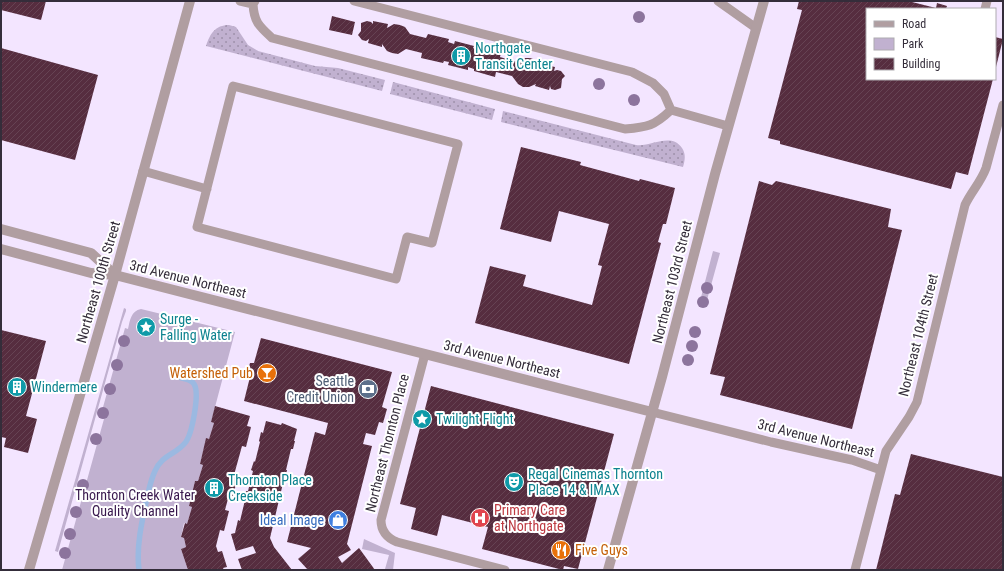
<svg xmlns="http://www.w3.org/2000/svg" width="1004" height="571" font-family="'Roboto Condensed',sans-serif">
<style>
.green{fill:#c1b1d0}
.garden{fill:url(#garden-dots)}
.lines{fill:none;stroke-linecap:round;stroke-linejoin:round}
.stream{stroke:#9bb9e1;stroke-width:5.5}
.building{fill:url(#building-hatch)}
.service{stroke:#b09ea1;stroke-width:9}
.minor{stroke:#b09ea1;stroke-width:10}
.tertiary{stroke:#b09ea1;stroke-width:10}
.tree{fill:#8c749d}
.labels{text-anchor:middle;stroke-width:4;stroke-linejoin:round;paint-order:stroke}
.culture-label{font-size:14px;fill:#0d838f;stroke:#fff;text-anchor:start}
.street-label{font-size:14px;fill:#342d3a;stroke:#fff}
.food-label{font-size:14px;fill:#c56008;stroke:#fff;text-anchor:end}
.service-label{font-size:14px;fill:#4e5e75;stroke:#fff;text-anchor:end}
.park-label{font-size:14px;fill:#38184d;stroke:#fff}
.health-label{font-size:14px;fill:#be3a42;stroke:#fff;text-anchor:start}
.shop-label{font-size:14px;fill:#366cbe;stroke:#fff;text-anchor:end}
</style>
<defs>
<pattern id="garden-dots" width="8" height="8" patternUnits="userSpaceOnUse"><rect width="8" height="8" fill="#c1b1d0"/><path d="M2 2h.1M6 6h.1" fill="none" stroke="#9e90aa" stroke-width="1.8" stroke-linecap="round"/></pattern>
<pattern id="building-hatch" width="6" height="6" patternUnits="userSpaceOnUse"><rect width="6" height="6" fill="#562d3f"/><path d="M-1 1l2-2M0 6l6-6M5 7l2-2" fill="none" stroke="#664353"/></pattern>
</defs>
<rect width="100%" height="100%" fill="#f3e5ff"/>
<path class="green" d="M713 251 720 253 705 307 699 305Z
M124 308 126 309V311L122 322 58 552 55 551Z
M141 309 235 332 211 422 214 423 209 439H206L200 464 203 465 198 481H195L189 506 192 507 187 524 184 523 181 537 184 538 186 547 181 549 188 570H62L104 419 100 418 125 328 128 329C130 320 131 311 141 309Z
M364 539 395 553 393 570 385 569 389 555 362 549Z"/>
<path class="garden" d="M229 25 236 27 248 45 258 51 315 66 338 68 385 80 382 91 206 46C210 34 215 25 229 25Z
M393 82 495 109 492 120 390 94Z
M503 111 636 145C651 147 671 132 682 148 686 154 685 160 683 167L501 122Z"/>
<g class="lines">
<path class="stream" d="M139 570C136 546 142 521 147 498 149 489 151 479 155 471 162 455 175 455 185 443 192 435 200 393 194 384 190 377 180 381 174 373"/>
</g>
<path class="building" d="M1 1H46L41 20 1 10Z
M799 1H908L936 8 937 3 947 6 946 9H867V79H993L968 175 956 172 951 189 780 144V141L768 138 802 10 797 9Z
M332 16 355 22 352 35 329 30Z
M367 21 371 22 373 24V21L388 24 387 28 394 24 400 25 405 27 410 34 426 38 428 34 449 39 448 42 454 44 455 41 474 46 473 48 479 50 480 47 501 53 500 57 517 62 525 58H530L536 60 540 66 541 64 555 67 554 71 557 70 561 71 565 76 562 79 561 88 555 90 551 89 550 86 549 90 535 86 536 84 529 87H523L518 84 512 76 496 72 495 77 474 71V69L468 67V70L448 65 449 62 444 61 443 63 421 58 422 53 406 49 398 54 392 53 387 51 382 44V47L368 43 369 39 366 41 362 40 358 35 361 31V23Z
M995 37 1003 39 995 71Z
M1 48 98 75 75 160 1 140Z
M521 147 581 162 580 165 639 181 640 179 675 188 666 224H663L658 242 661 243 629 364 475 323 490 266 526 275 523 286 592 305 602 266 598 265 609 224 559 211 551 242 500 229Z
M759 181 772 185 776 181 891 209 888 227 902 230 852 429 720 395 725 377 710 374Z
M1 330 46 341 26 416 37 419 28 453 4 447 6 438 1 437Z
M261 338 392 372 382 407 387 409 383 423 379 422 375 435 366 433 363 444 372 446 347 544 351 550 338 557 342 563 359 548 375 570H308L298 559 311 548 287 542 315 432 325 435 328 423 244 401 250 377 246 376 250 363H254Z
M431 386 614 434 578 569 564 566 563 570 482 549 488 527 442 515 437 536 411 529 416 508 400 504Z
M215 406 250 416 247 426 251 427 246 447 242 446 234 475 238 476 233 496 229 495 225 510 229 511 224 531 220 530 216 546 218 552 222 551 227 567 223 568 224 570H188L181 549 186 547 184 538 181 537 185 523 187 524 192 507 189 506 195 481H198L203 465 200 464 206 438 209 439 214 423 211 422Z
M266 421 281 425 282 423 297 429 294 441H295L293 449H291L286 470H287L285 479H284L270 538 274 547 292 570H242L238 559 256 553 253 546 236 551 231 534 235 533 238 520 240 521 245 500 244 499 246 491H248L253 471 251 470 254 461 255 462 260 442 259 441 261 432 263 433Z
M911 454 1003 477V570H876L895 494 900 495Z"/>
<g class="lines">
<path class="service" d="M240 1 253 4
M255 1 253 4C254 22 259 26 272 38L625 129C648 127 654 126 671 110
M354 1 632 72 653 83 664 94 671 110
M718 1 756 28
M985 9 987 1
M233 86 458 144 432 243 407 237 396 279 197 227Z
M671 110 728 126
M143 171 207 189
M425 354 381 520C381 531 387 538 397 542L505 570
M652 412 771 442 852 460 881 470
M855 570 886 451 909 417 917 402 965 205C971 192 981 182 986 168L1003 105"/>
<path class="minor" d="M1 229 91 253 115 275
M1 249 91 273 115 275"/>
<path class="tertiary" d="M115 275 652 412
M29 570 115 275 190 1
M608 570 662 377 715 174 764 1"/>
</g>
<g class="tree">
<circle cx="639" cy="17" r="6"/>
<circle cx="599" cy="84" r="6"/>
<circle cx="634" cy="100" r="6"/>
<circle cx="707" cy="288" r="6"/>
<circle cx="703" cy="302" r="6"/>
<circle cx="695" cy="332" r="6"/>
<circle cx="124" cy="341" r="6"/>
<circle cx="692" cy="346" r="6"/>
<circle cx="688" cy="360" r="6"/>
<circle cx="117" cy="365" r="6"/>
<circle cx="110" cy="389" r="6"/>
<circle cx="103" cy="413" r="6"/>
<circle cx="96" cy="439" r="6"/>
<circle cx="83" cy="485" r="6"/>
<circle cx="76" cy="512" r="6"/>
<circle cx="70" cy="534" r="6"/>
<circle cx="65" cy="553" r="6"/>
</g>
<defs>
<symbol id="building-disc" viewBox="-11 -11 22 22"><circle r="9.5" fill="#0f9aa8" stroke="#fff"/><path d="M-4-6H4V6H1V3H-1V6H-4ZM-2.5-4.3h1.7v1.8h-1.7ZM.8-4.3h1.7v1.8H.8ZM-2.5-1h1.7V.8h-1.7ZM.8-1h1.7V.8H.8Z" fill="#fff"/></symbol>
<symbol id="sight-disc" viewBox="-11 -11 22 22"><circle r="9.5" fill="#0f9aa8" stroke="#fff"/><path d="M0-6L1.8-2.2L6-1.7L2.9 1.2L3.7 5.4L0 3.3L-3.7 5.4L-2.9 1.2L-6-1.7L-1.8-2.2Z" fill="#fff"/></symbol>
<symbol id="bar-disc" viewBox="-11 -11 22 22"><circle r="9.5" fill="#e8710a" stroke="#fff"/><path d="M-6-5H6L.8 .8V4.5H3.5V6h-7V4.5H-.8V.8Z" fill="#fff"/></symbol>
<symbol id="bank-disc" viewBox="-11 -11 22 22"><circle r="9.5" fill="#5c6f8a" stroke="#fff"/><path d="M-6-4H6V4H-6ZM0-2.3a2.3 2.3 0 1 0 0 4.6a2.3 2.3 0 1 0 0-4.6Z" fill="#fff"/></symbol>
<symbol id="theatre-disc" viewBox="-11 -11 22 22"><circle r="9.5" fill="#0f9aa8" stroke="#fff"/><path d="M-5-5.5Q0-4 5-5.5V0Q5 5 0 6Q-5 5-5 0ZM-3.3-2.5H-1v1.5H-3.3ZM1-2.5H3.3v1.5H1ZM-2.8 1Q0 5.5 2.8 1Z" fill="#fff"/></symbol>
<symbol id="hospital-disc" viewBox="-11 -11 22 22"><circle r="9.5" fill="#e0444e" stroke="#fff"/><path d="M-5-5h3v3.5h4V-5h3V5h-3V1.5h-4V5h-3Z" fill="#fff"/></symbol>
<symbol id="shop-disc" viewBox="-11 -11 22 22"><circle r="9.5" fill="#3f7fe0" stroke="#fff"/><path d="M-5-2.5h2.3a2.7 3.5 0 0 1 5.4 0H5L5.5 6h-11ZM-1.5-2.5h3a1.5 2.3 0 0 0-3 0Z" fill="#fff"/></symbol>
<symbol id="restaurant-disc" viewBox="-11 -11 22 22"><circle r="9.5" fill="#e8710a" stroke="#fff"/><path d="M-5-6h1v4h1v-4h1v4h1v-4h1v5L-1.5 .5V6h-2V.5L-5-1ZM5-6V6H3V1.5H1.5Q1.5-4 5-6Z" fill="#fff"/></symbol>
</defs>
<g fill-rule="evenodd">
<use href="#building-disc" x="450" y="45" width="22" height="22"/>
<use href="#sight-disc" x="135" y="316" width="22" height="22"/>
<use href="#bar-disc" x="256" y="362" width="22" height="22"/>
<use href="#building-disc" x="6" y="376" width="22" height="22"/>
<use href="#bank-disc" x="357" y="378" width="22" height="22"/>
<use href="#sight-disc" x="411" y="408" width="22" height="22"/>
<use href="#theatre-disc" x="503" y="471" width="22" height="22"/>
<use href="#building-disc" x="203" y="477" width="22" height="22"/>
<use href="#hospital-disc" x="469" y="507" width="22" height="22"/>
<use href="#shop-disc" x="327" y="509" width="22" height="22"/>
<use href="#restaurant-disc" x="550" y="539" width="22" height="22"/>
</g>
<g class="labels">
<g class="culture-label">
<text x="475" y="53">Northgate<tspan x="475" dy="16">Transit Center</tspan></text>
<text x="160" y="324">Surge -<tspan x="160" dy="16">Falling Water</tspan></text>
<text x="31" y="392">Windermere</text>
<text x="436" y="424">Twilight Flight</text>
<text x="528" y="479">Regal Cinemas Thornton<tspan x="528" dy="16">Place 14 &amp; IMAX</tspan></text>
<text x="228" y="485">Thornton Place<tspan x="228" dy="16">Creekside</tspan></text>
</g>
<g class="street-label">
<text transform="translate(188 279) rotate(14)" y="5">3rd Avenue Northeast</text>
<text transform="translate(98 282) rotate(-74)" y="5">Northeast 100th Street</text>
<text transform="translate(672 282) rotate(-76)" y="5">Northeast 103rd Street</text>
<text transform="translate(918 335) rotate(-76)" y="5">Northeast 104th Street</text>
<text transform="translate(502 359) rotate(14)" y="5">3rd Avenue Northeast</text>
<text transform="translate(816 438) rotate(14)" y="5">3rd Avenue Northeast</text>
<text transform="translate(387 443) rotate(-76)" y="5">Northeast Thornton Place</text>
</g>
<g class="food-label">
<text x="253" y="378">Watershed Pub</text>
<text x="575" y="555" text-anchor="start">Five Guys</text>
</g>
<g class="service-label">
<text x="354" y="386">Seattle<tspan x="354" dy="16">Credit Union</tspan></text>
</g>
<g class="park-label">
<text x="135" y="500">Thornton Creek Water<tspan x="135" dy="16">Quality Channel</tspan></text>
</g>
<g class="health-label">
<text x="494" y="515">Primary Care<tspan x="494" dy="16">at Northgate</tspan></text>
</g>
<g class="shop-label">
<text x="324" y="525">Ideal Image</text>
</g>
</g>
<rect width="1004" height="571" fill="none" stroke="#342d3a" stroke-width="4"/>
<rect x="866" y="8" width="130" height="72" fill="#ffffff" stroke="#aeabb0"/>
<rect x="874" y="21" width="20" height="6" fill="#b09ea1" stroke="#aeabb0"/>
<text x="902" y="28" font-size="12" fill="#342d3a">Road</text>
<rect x="874" y="38" width="20" height="12" fill="#c1b1d0" stroke="#aeabb0"/>
<text x="902" y="48" font-size="12" fill="#342d3a">Park</text>
<rect x="874" y="58" width="20" height="12" fill="url(#building-hatch)" stroke="#aeabb0"/>
<text x="902" y="68" font-size="12" fill="#342d3a">Building</text>
</svg>
